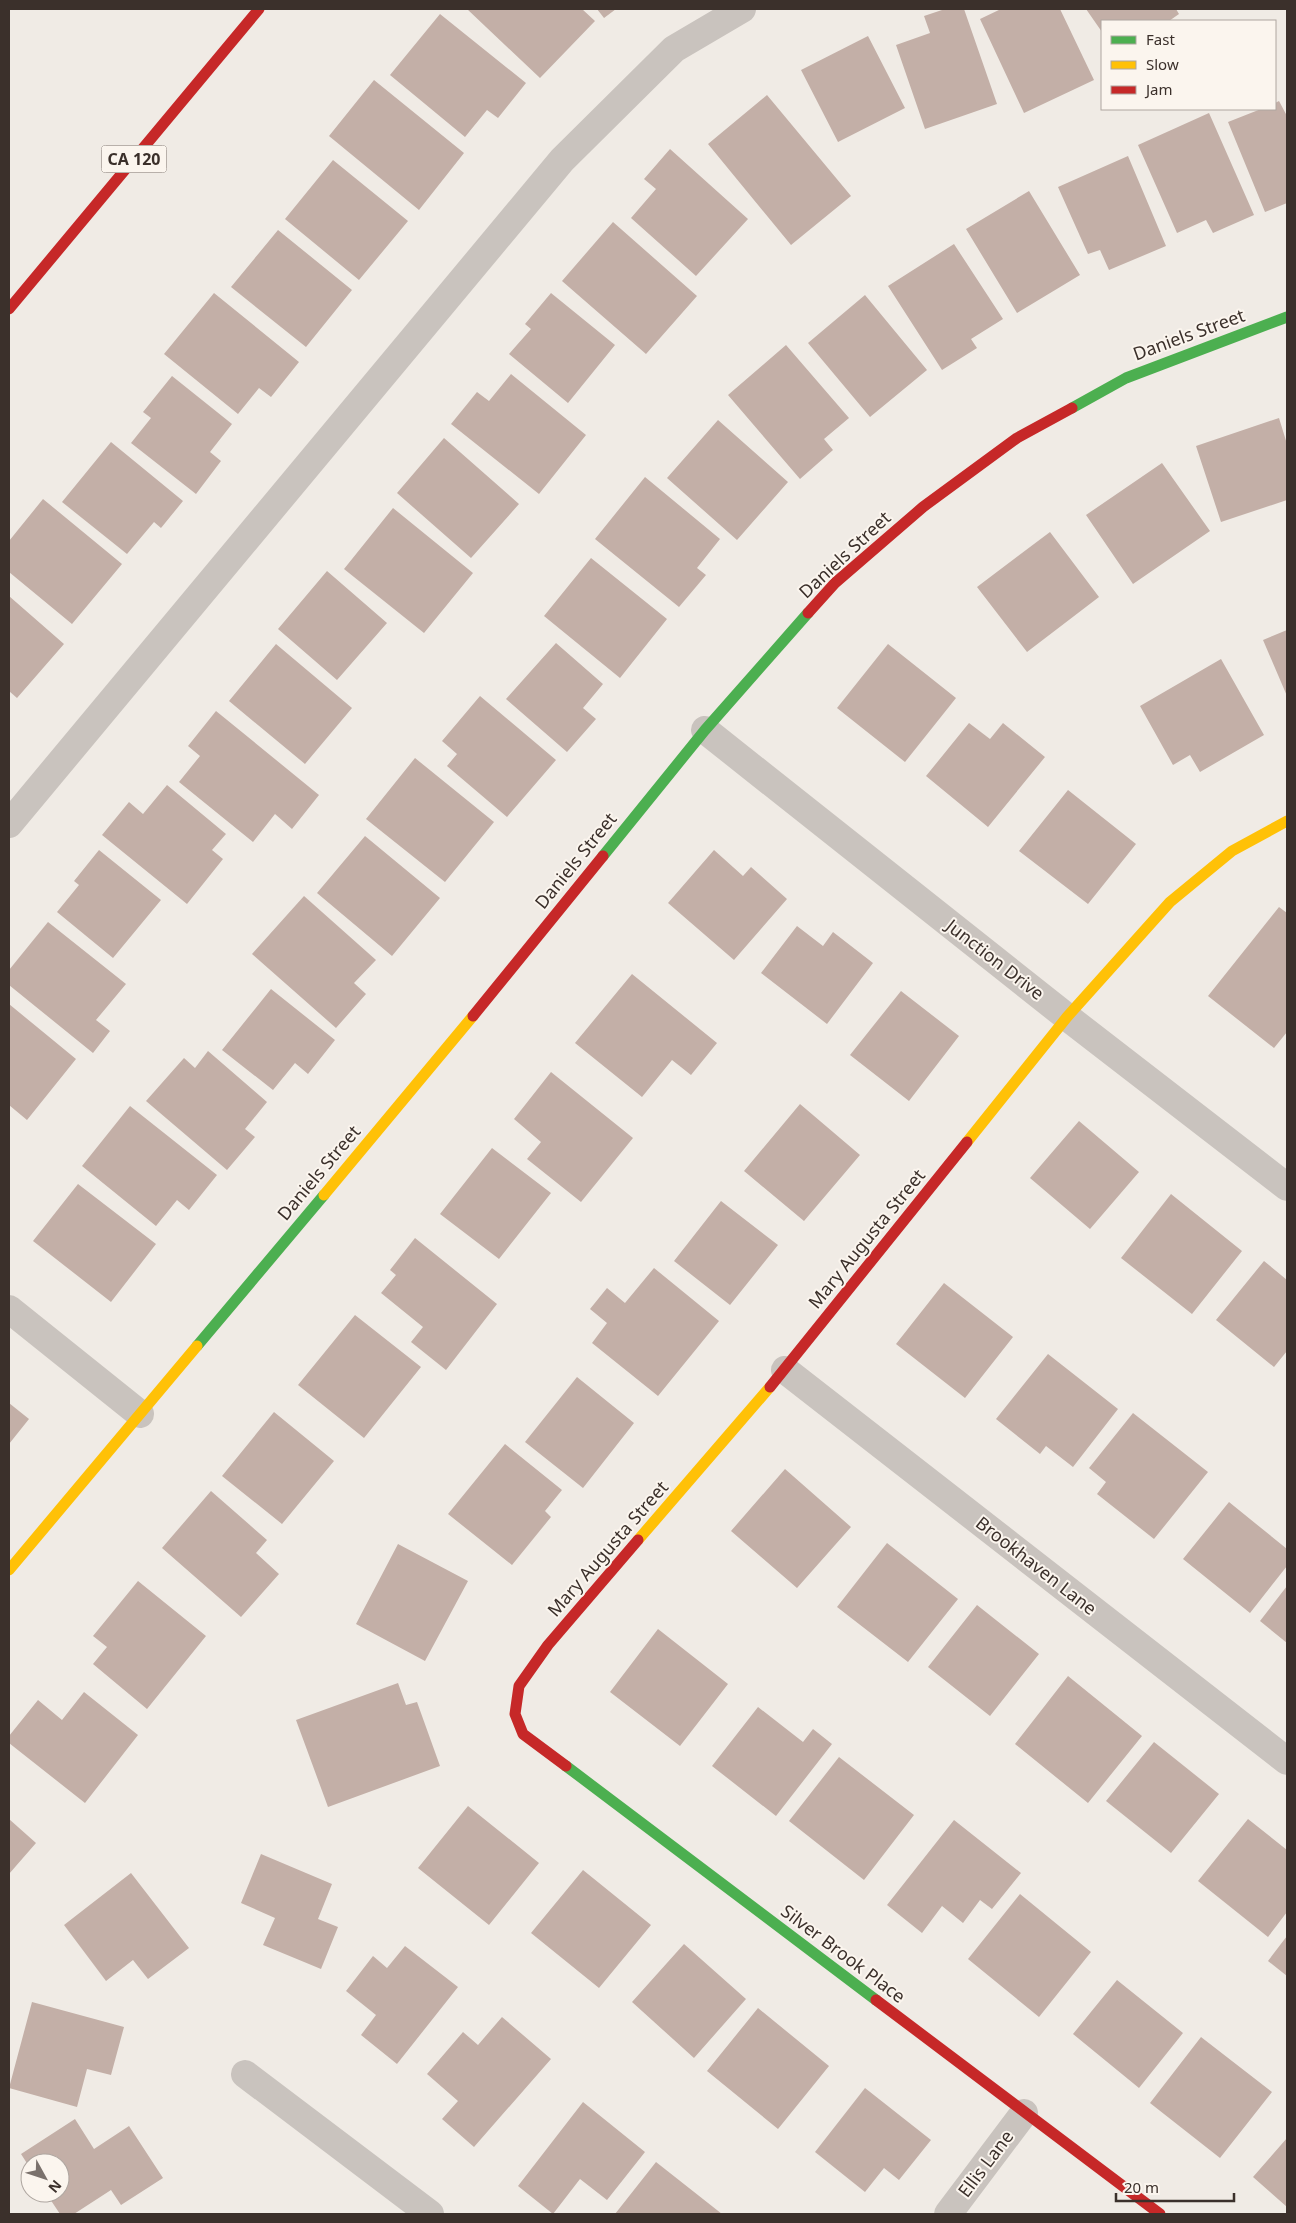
<svg xmlns="http://www.w3.org/2000/svg" width="1296" height="2223" font-family="'Noto Sans',sans-serif">
<style>
.building{fill:#c3afa7}
.lines{fill:none;stroke-linecap:round;stroke-linejoin:round}
.street{stroke:#c9c3be;stroke-width:28}
.fast{stroke:#4caf50;stroke-width:11}
.slow{stroke:#ffc107;stroke-width:11}
.jam{stroke:#c62828;stroke-width:11}
.labels{text-anchor:middle;stroke-width:4;stroke-linejoin:round;paint-order:stroke}
.shield{fill:#fbf5ee;stroke:#756b66;stroke-width:1}
.shield-label{font-size:16px;font-weight:bold;fill:#3b302b}
.street-label{font-size:18px;fill:#3b302b;stroke:#fbf5ee}
</style>
<rect width="100%" height="100%" fill="#f0ebe5"/>
<path class="building" d="M467 9H582L595 21 540 78Z
M597 9H616L604 18Z
M945 9H964L997 104 925 129 896 45 930 33 924 16Z
M1001 9H1060L1094 80 1024 113 980 19Z
M1086 9H1176L1179 14 1169 21H1102V32Z
M440 14 526 83 498 118 487 110 465 137 390 75Z
M868 36 905 108 838 142 801 70Z
M374 80 464 153 419 210 329 136Z
M767 95 851 196 791 245 708 144Z
M1279 101 1287 116V203L1265 212 1228 122 1261 109H1275V103Z
M1209 113 1254 215 1213 233 1206 220 1177 233 1138 145Z
M670 149 748 219 696 276 631 218 656 189 644 179Z
M1128 156 1166 246 1109 270 1100 250 1088 254 1058 187Z
M333 160 408 221 359 280 285 219Z
M1029 191 1080 275 1017 313 966 229Z
M613 222 697 296 646 354 562 281Z
M278 230 352 290 306 347 231 287Z
M954 244 1003 319 971 339 977 348 942 370 888 286Z
M214 293 299 362 271 397 259 388 238 414 164 354Z
M551 293 615 345 568 403 509 354 531 329 525 324Z
M865 295 927 370 870 417 808 343Z
M786 345 849 418 824 439 833 450 800 479 728 395Z
M511 374 586 435 539 494 451 424 477 392 489 401Z
M172 376 232 424 210 452 221 461 196 494 131 443 151 418 143 412Z
M1279 418 1287 444V500L1221 522 1196 446Z
M718 420 788 482 737 540 667 478Z
M444 438 519 504 471 558 397 493Z
M111 442 183 501 161 528 154 522 127 554 62 502Z
M1162 463 1210 531 1133 584 1086 515Z
M645 477 720 539 697 568 706 575 679 607 595 539Z
M43 499 122 564 72 624 9 572V541Z
M393 508 473 573 424 633 344 569Z
M1050 532 1099 597 1027 652 977 587Z
M591 558 667 619 620 678 544 616Z
M327 571 387 623 337 680 278 629Z
M9 596 64 644 17 698 9 691Z
M1287 630V696L1263 640Z
M556 643 603 684 583 708 596 719 567 752 506 699Z
M276 644 352 708 305 764 229 701Z
M888 644 956 698 905 762 837 708Z
M1221 659 1264 735 1200 772 1190 755 1173 765 1140 706Z
M480 696 556 760 507 817 447 766 457 754 442 741Z
M216 711 319 795 292 829 275 814 253 842 179 782 200 756 188 746Z
M969 723 990 739 1003 723 1045 757 988 827 926 776Z
M415 758 494 822 445 882 366 819Z
M167 785 226 834 212 850 223 859 187 904 102 835 129 802 143 814Z
M1068 790 1136 844 1088 904 1019 851Z
M365 836 440 898 392 956 317 893Z
M99 850 161 900 113 958 57 912 79 885 74 881Z
M714 850 743 876 751 867 787 899 734 960 668 903Z
M304 896 376 960 354 983 366 994 336 1028 252 954Z
M1279 907 1287 913V1032L1274 1048 1208 996Z
M48 922 126 984 96 1020 110 1031 93 1053 9 985V970Z
M797 926 823 946 833 932 873 963 827 1024 761 973Z
M632 974 717 1043 691 1075 672 1060 642 1097 575 1043Z
M271 989 335 1040 308 1074 295 1063 273 1090 222 1050Z
M901 991 959 1036 909 1101 850 1055Z
M9 1004 76 1059 27 1120 9 1105Z
M208 1051 267 1102 245 1129 255 1137 227 1170 146 1101 184 1058 195 1068Z
M551 1072 633 1138 581 1202 527 1159 541 1142 514 1119Z
M800 1104 860 1155 804 1221 744 1171Z
M130 1106 217 1175 189 1210 177 1200 156 1226 82 1166Z
M1079 1121 1139 1172 1090 1229 1030 1178Z
M492 1148 551 1193 499 1259 440 1214Z
M78 1184 156 1244 111 1302 33 1241Z
M1171 1194 1242 1251 1192 1314 1121 1258Z
M721 1201 778 1245 730 1305 674 1261Z
M415 1238 497 1304 446 1370 411 1342 423 1327 381 1293 396 1275 390 1270Z
M1264 1261 1287 1280V1351L1274 1367 1216 1320Z
M654 1268 719 1321 658 1396 592 1343 607 1323 590 1309 607 1288 625 1303Z
M944 1283 1013 1337 965 1398 896 1344Z
M355 1315 421 1367 364 1438 298 1385Z
M1048 1354 1118 1409 1073 1467 1046 1446 1040 1454 996 1419Z
M577 1377 634 1423 583 1488 525 1442Z
M9 1403 29 1419 9 1444Z
M274 1412 334 1461 282 1524 222 1476Z
M1133 1413 1208 1472 1154 1539 1097 1494 1106 1482 1089 1468Z
M505 1444 562 1490 545 1511 551 1517 512 1565 448 1514Z
M785 1469 851 1527 797 1588 731 1531Z
M211 1491 267 1540 256 1553 279 1574 241 1617 162 1548Z
M1229 1502 1287 1549V1566L1250 1613 1183 1559Z
M887 1543 958 1599 908 1662 837 1607Z
M398 1544 468 1581 425 1661 356 1624Z
M138 1581 206 1636 147 1709 93 1664 107 1647 93 1636Z
M1287 1586V1643L1260 1621Z
M977 1605 1039 1654 990 1716 928 1667Z
M658 1629 728 1684 680 1746 610 1692Z
M1068 1676 1142 1736 1088 1803 1015 1744Z
M398 1683 406 1705 417 1702 440 1766 328 1807 296 1720Z
M84 1692 138 1735 85 1803 9 1743V1736L38 1700 62 1720Z
M758 1707 803 1742 813 1729 832 1744 776 1816 712 1766Z
M1154 1742 1219 1794 1171 1853 1106 1801Z
M839 1757 914 1815 864 1880 789 1821Z
M468 1806 539 1863 489 1925 418 1868Z
M9 1819 36 1843 9 1874Z
M1248 1819 1287 1850V1912L1268 1937 1198 1881Z
M954 1820 1021 1873 992 1909 980 1900 963 1923 942 1906 922 1933 887 1905Z
M261 1854 332 1884 318 1919 338 1927 321 1969 263 1945 275 1918 241 1903Z
M583 1870 651 1925 599 1988 531 1933Z
M131 1873 189 1948 148 1979 133 1960 106 1981 64 1925Z
M1020 1894 1091 1952 1039 2017 968 1959Z
M1287 1936V1976L1268 1961Z
M684 1944 746 1999 694 2058 632 2002Z
M405 1946 458 1987 397 2064 361 2035 376 2015 346 1991 373 1956 387 1968Z
M1117 1980 1183 2033 1139 2088 1073 2034Z
M32 2002 124 2027 111 2075 87 2069 77 2107 9 2088Z
M758 2008 829 2066 778 2129 707 2071Z
M502 2017 551 2059 474 2147 442 2119 458 2101 427 2074 463 2032 478 2045Z
M1201 2037 1272 2092 1220 2158 1150 2103Z
M865 2088 931 2140 899 2180 884 2168 865 2192 815 2152Z
M583 2102 645 2152 607 2200 580 2179 553 2214 518 2186Z
M75 2119 94 2149 129 2126 163 2178 121 2205 111 2190 74 2214H60L46 2193H60V2163H30V2168L21 2154Z
M1287 2138V2207L1253 2177Z
M656 2162 722 2214H615Z"/>
<g class="lines">
<path class="street" d="M705 730 1067 1017 1287 1187
M9 824 562 160 674 49 742 9
M9 1309 140 1414
M785 1370 1287 1761
M245 2074 430 2214
M948 2214 1024 2113"/>
<path class="fast" d="M1072 408 1126 378 1287 317
M603 856 705 730 808 613
M197 1346 324 1195
M566 1766 876 2000"/>
<path class="slow" d="M967 1142 1067 1017 1170 902 1232 851 1287 821
M324 1195 473 1016
M638 1540 770 1387
M9 1570 197 1346"/>
<path class="jam" d="M9 309 259 9
M808 613 835 583 923 507 1017 438 1072 408
M473 1016 603 856
M770 1387 967 1142
M566 1766 523 1734 515 1714 519 1686 548 1645 638 1540
M876 2000 1160 2214"/>
</g>
<g class="labels">
<rect class="shield" x="101.5" y="145.5" width="65" height="27" rx="4"/>
<g class="shield-label">
<text x="134" y="165">CA 120</text>
</g>
<g class="street-label">
<text transform="translate(1189 335) rotate(-20)" y="6">Daniels Street</text>
<text transform="translate(845 555) rotate(-43)" y="6">Daniels Street</text>
<text transform="translate(576 861) rotate(-51)" y="6">Daniels Street</text>
<text transform="translate(995 960) rotate(38)" y="6">Junction Drive</text>
<text transform="translate(319 1173) rotate(-50)" y="6">Daniels Street</text>
<text transform="translate(867 1239) rotate(-51)" y="6">Mary Augusta Street</text>
<text transform="translate(608 1549) rotate(-49)" y="6">Mary Augusta Street</text>
<text transform="translate(1036 1566) rotate(38)" y="6">Brookhaven Lane</text>
<text transform="translate(843 1954) rotate(37)" y="6">Silver Brook Place</text>
<text transform="translate(986 2164) rotate(-53)" y="6">Ellis Lane</text>
</g>
</g>
<rect width="1296" height="2223" fill="none" stroke="#3b302b" stroke-width="20"/>
<rect x="1101" y="20" width="175" height="90" fill="#fbf5ee" stroke="#aea6a0"/>
<rect x="1111" y="36" width="25" height="8" fill="#4caf50" stroke="#aea6a0"/>
<text x="1146" y="45" font-size="15" fill="#3b302b">Fast</text>
<rect x="1111" y="61" width="25" height="8" fill="#ffc107" stroke="#aea6a0"/>
<text x="1146" y="70" font-size="15" fill="#3b302b">Slow</text>
<rect x="1111" y="86" width="25" height="8" fill="#c62828" stroke="#aea6a0"/>
<text x="1146" y="95" font-size="15" fill="#3b302b">Jam</text>
<g transform="translate(45 2178) rotate(130)"><circle r="24" fill="#fbf5ee" stroke="#aea6a0"/>
<path d="M0-4L9 19L0 12L-9 19Z" fill="#7a716c"/>
<text y="-8" font-size="14" font-weight="bold" text-anchor="middle" fill="#3b302b">N</text>
</g>
<path d="M1116 2193v8h118v-8" fill="none" stroke="#3b302b" stroke-width="2.5"/>
<text x="1124" y="2193" font-size="15" fill="#3b302b" stroke="#fbf5ee" stroke-width="4" paint-order="stroke">20 m</text>
</svg>
